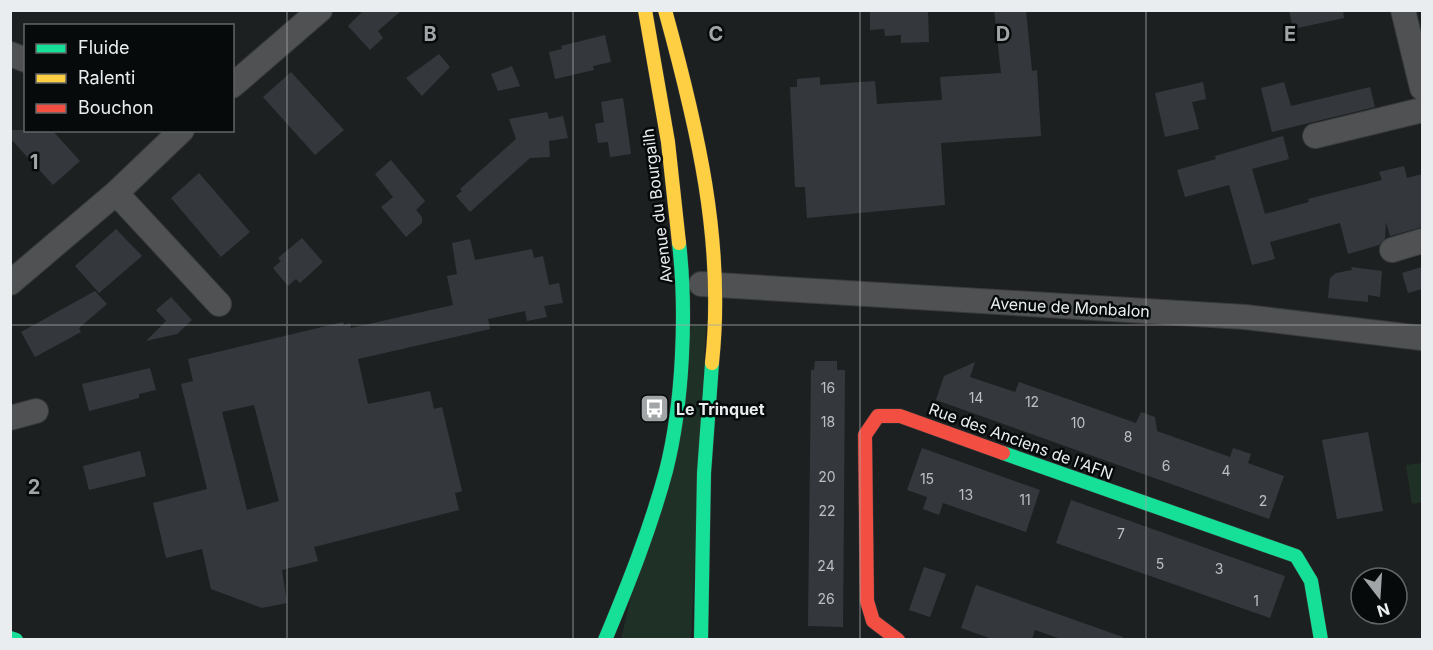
<svg xmlns="http://www.w3.org/2000/svg" width="1433" height="650" font-family="Inter,sans-serif">
<style>
.green{fill:#1f3026}
.building{fill:#34383d;fill-rule:evenodd}
.lines{fill:none;stroke-linecap:round;stroke-linejoin:round}
.street-casing{stroke:#383b3c;stroke-width:26}
.fast-casing{stroke:#383b3c;stroke-width:15}
.slow-casing{stroke:#383b3c;stroke-width:15}
.jam-casing{stroke:#383b3c;stroke-width:15}
.street{stroke:#4f5152;stroke-width:24}
.fast{stroke:#16e098;stroke-width:14}
.slow{stroke:#ffcf43;stroke-width:14}
.jam{stroke:#f24e42;stroke-width:14}
.grid{fill:none;stroke:#a2a5a7;stroke-width:1.5;stroke-opacity:0.55}
.labels{text-anchor:middle;stroke-width:5;stroke-linejoin:round;paint-order:stroke}
.number-label{font-size:14px;fill:#bcc0c2}
.street-label{font-size:16px;fill:#e9edef;stroke:#070a0b}
.poi-label{font-size:16px;font-weight:bold;fill:#e9edef;stroke:#070a0b;text-anchor:start}
.grid-label{font-size:20px;text-anchor:middle;font-weight:bold;fill:#a2a5a7;stroke:#070a0b;stroke-width:5;stroke-linejoin:round;paint-order:stroke}
</style>
<rect width="100%" height="100%" fill="#1d2021"/>
<path class="green" d="M692 325 706 326 691 639 621 640Z
M1422 463V502L1412 504 1406 465Z"/>
<path class="building" d="M364 10H402L378 31 383 38 370 50 348 26Z
M870 10H928L929 42 901 43V35L885 36 884 29 870 30Z
M994 10H1026L1032 71 1037 70 1041 136 941 143 945 205 807 218 805 187H795L790 87H797V79L820 77V85L875 81 877 104 942 100 940 77 1001 73Z
M1289 10H1343L1344 18 1293 29Z
M605 35 611 62 593 66 594 70 555 79 549 52 562 49 561 46Z
M439 54 450 67 422 96 406 78Z
M512 66 520 86 498 91 491 74Z
M291 72 344 130 315 155 263 97Z
M1203 82 1206 99 1192 102 1199 129 1165 137 1155 93Z
M1284 82 1291 106 1370 87 1375 107 1272 132 1261 88Z
M623 98 631 154 610 157 608 142 598 143 595 124 604 122 601 102Z
M547 112 549 119 563 116 568 138 549 141 550 157 530 158 470 212 456 196 462 191 460 189 516 139 509 119Z
M10 130H52L80 161 53 185 10 138Z
M1283 136 1289 159 1252 169 1265 214 1309 202 1308 199 1382 180 1379 172 1404 166 1407 178 1422 174V227L1390 236 1386 222 1385 238 1379 245 1348 254 1340 223 1270 242 1275 259 1252 265 1229 185 1185 197 1177 170 1216 159 1215 156Z
M391 160 425 201 416 210 422 217V223L406 237 381 207 393 197 375 174Z
M199 173 250 232 221 257 171 198Z
M116 229 142 256 99 293 75 266Z
M302 238 323 262 300 283 296 279 288 286 273 268 281 261 278 258Z
M470 239 475 260 532 249 534 258 543 256 549 285 559 283 563 303 544 306 547 317 527 321 525 311 488 319 490 329 358 359 368 404 430 391 434 409 442 407 462 491 455 493 459 510 314 547 318 561 282 570 287 603 262 608 211 589 202 549 166 558 153 503 207 489 181 384 193 381 188 359 343 322 344 325 350 323 351 328 453 305 447 276 457 274 452 243ZM254 405 279 501 247 510 222 412Z
M1351 267 1382 271 1380 297 1368 295V302L1328 298 1330 278 1336 273 1352 270Z
M1422 267V289L1408 293 1402 273Z
M95 291 107 304 79 328 81 332 35 357 21 332Z
M171 297 192 320 177 334 146 341 166 321 156 310Z
M815 361H837V370H845L843 627 808 626 811 370H814Z
M975 362 970 377 1015 392 1019 382 1136 423 1141 412 1155 417 1157 431 1230 457 1233 448 1251 454 1248 463 1284 476 1269 519 936 400 944 376Z
M150 368 156 390 139 394V398L89 411 82 384Z
M1368 432 1383 511 1337 519 1322 440Z
M922 448 1040 490 1026 532 943 503 939 515 923 509 927 497 907 490Z
M140 451 146 476 89 490 83 466Z
M1071 500 1285 576 1270 618 1056 543Z
M924 567 946 574 930 617 909 610Z
M976 585 1123 637V639H1061L1035 630 1032 639H992L961 628Z"/>
<g class="lines">
<defs>
<path id="street" d="M1403 10 1422 88
M10 54 26 60
M232 86 320 10
M1315 136 1422 110
M116 193 219 304
M1392 250 1422 241
M10 283 116 193 182 130
M701 284 1245 317 1422 338
M10 418 36 411"/>
<path id="fast" d="M1003 453 1296 556 1311 581 1321 640
M10 638 16 640
M605 640C628 585 650 530 666 471 683 404 687 312 679 243
M701 640 704 473 712 363"/>
<path id="slow" d="M645 10 668 142 679 243
M665 10C697 126 725 242 712 363"/>
<path id="jam" d="M898 640 873 621 867 601 865 435 878 416H900L1003 453"/>
</defs>
<use href="#street" class="street-casing"/>
<use href="#fast" class="fast-casing"/>
<use href="#slow" class="slow-casing"/>
<use href="#jam" class="jam-casing"/>
<use href="#street" class="street"/>
<use href="#fast" class="fast"/>
<use href="#slow" class="slow"/>
<use href="#jam" class="jam"/>
</g>
<path class="grid" d="M287 10V640M573 10V640M860 10V640M1146 10V640M10 325H1422"/>
<defs>
<symbol id="bus-square" viewBox="-11 -11 22 22"><rect x="-9" y="-9" width="18" height="18" rx="4" fill="#a2a5a7" stroke="#070a0b"/><path d="M-5-6H5V4H4V6H2V4H-2V6H-4V4H-5ZM-3.5-4V0h7V-4ZM-3.5 1.2v1.5H-2V1.2ZM2 1.2v1.5H3.5V1.2Z" fill="#fff"/></symbol>
</defs>
<g fill-rule="evenodd">
<use href="#bus-square" x="638" y="392" width="33" height="33"/>
</g>
<g class="labels">
<g class="number-label">
<text x="828" y="393">16</text>
<text x="976" y="403">14</text>
<text x="1032" y="407">12</text>
<text x="828" y="427">18</text>
<text x="1078" y="428">10</text>
<text x="1128" y="442">8</text>
<text x="1166" y="471">6</text>
<text x="1226" y="476">4</text>
<text x="827" y="482">20</text>
<text x="927" y="484">15</text>
<text x="966" y="500">13</text>
<text x="1025" y="505">11</text>
<text x="1263" y="506">2</text>
<text x="827" y="516">22</text>
<text x="1121" y="539">7</text>
<text x="1160" y="569">5</text>
<text x="826" y="571">24</text>
<text x="1219" y="574">3</text>
<text x="826" y="604">26</text>
<text x="1256" y="606">1</text>
</g>
<g class="street-label">
<text transform="translate(657 206) rotate(-97)" y="6">Avenue du Bourgailh</text>
<text transform="translate(1070 307) rotate(3)" y="6">Avenue de Monbalon</text>
<text transform="translate(1021 441) rotate(20)" y="6">Rue des Anciens de l'AFN</text>
</g>
<g class="poi-label">
<text x="676" y="415">Le Trinquet</text>
</g>
</g>
<g class="grid-label">
<text x="430" y="41">B</text>
<text x="716" y="41">C</text>
<text x="1003" y="41">D</text>
<text x="1290" y="41">E</text>
<text x="34" y="169">1</text>
<text x="34" y="494">2</text>
</g>
<rect width="1433" height="650" fill="none" stroke="#e9edef" stroke-width="24"/>
<rect x="24" y="24" width="210" height="108" fill="#070a0b" stroke="#616566" stroke-width="1.5"/>
<rect x="36" y="44" width="30" height="9" fill="#16e098" stroke="#616566" stroke-width="1.5"/>
<text x="78" y="54" font-size="18" fill="#e9edef">Fluide</text>
<rect x="36" y="74" width="30" height="9" fill="#ffcf43" stroke="#616566" stroke-width="1.5"/>
<text x="78" y="84" font-size="18" fill="#e9edef">Ralenti</text>
<rect x="36" y="104" width="30" height="9" fill="#f24e42" stroke="#616566" stroke-width="1.5"/>
<text x="78" y="114" font-size="18" fill="#e9edef">Bouchon</text>
<g transform="translate(1379 596) rotate(163)"><circle r="28" fill="#070a0b" stroke="#616566" stroke-width="1.5"/>
<path d="M0-4.5L10 22L0 15L-10 22Z" fill="#a2a5a7"/>
<text y="-9" font-size="16" font-weight="bold" text-anchor="middle" fill="#e9edef">N</text>
</g>
</svg>
